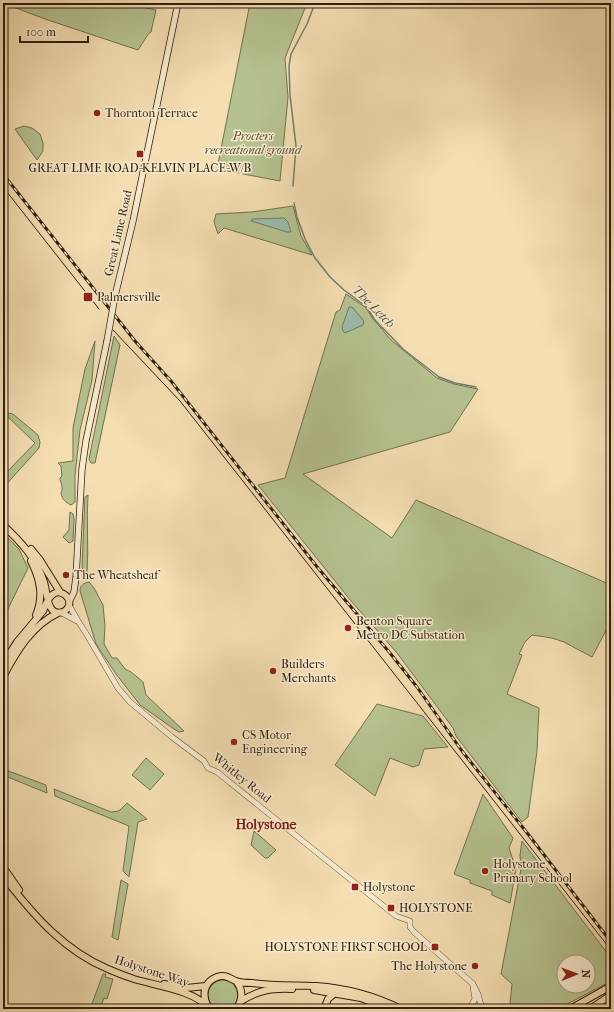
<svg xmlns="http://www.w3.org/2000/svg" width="614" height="1012" font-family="'IM FELL French Canon',serif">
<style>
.green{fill:#b5c290;stroke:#727050;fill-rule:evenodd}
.water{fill:#9cbcab;stroke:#707d6d}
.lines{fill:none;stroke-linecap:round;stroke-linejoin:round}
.stream{stroke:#707d6d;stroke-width:1.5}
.tertiary-casing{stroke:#604e38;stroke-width:6}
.secondary-casing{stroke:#2e1e0f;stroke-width:7}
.primary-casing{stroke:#2e1e0f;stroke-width:8}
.trunk-casing{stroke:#2e1e0f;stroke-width:8}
.tertiary{stroke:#f8eacd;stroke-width:5}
.secondary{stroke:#f8eacd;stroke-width:5.5}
.primary{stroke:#f4deb2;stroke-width:6}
.trunk{stroke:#f4deb2;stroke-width:6}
.tram{stroke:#2e1e0f;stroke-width:1}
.rail-casing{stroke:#2e1e0f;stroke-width:3}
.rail{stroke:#f8eacd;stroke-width:1.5;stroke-dasharray:4.5;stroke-linecap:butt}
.secondary-bridge-casing{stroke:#2e1e0f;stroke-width:7;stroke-linecap:butt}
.secondary-bridge{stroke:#f8eacd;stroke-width:5.5}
.poi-dot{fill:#8f2418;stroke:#f8eacd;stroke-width:1.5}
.labels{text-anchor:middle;stroke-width:3;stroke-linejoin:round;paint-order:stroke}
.poi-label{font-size:12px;fill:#2e1e0f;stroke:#f8eacd;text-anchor:start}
.park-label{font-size:12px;font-style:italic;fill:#564f36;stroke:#f8eacd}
.street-label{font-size:12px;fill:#2e1e0f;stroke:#f8eacd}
.water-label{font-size:13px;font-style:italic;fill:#4f4d3e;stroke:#f8eacd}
.quarter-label{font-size:14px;font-weight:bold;fill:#7a1f14;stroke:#f8eacd}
</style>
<rect width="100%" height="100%" fill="#f4deb2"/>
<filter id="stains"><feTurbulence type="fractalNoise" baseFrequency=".005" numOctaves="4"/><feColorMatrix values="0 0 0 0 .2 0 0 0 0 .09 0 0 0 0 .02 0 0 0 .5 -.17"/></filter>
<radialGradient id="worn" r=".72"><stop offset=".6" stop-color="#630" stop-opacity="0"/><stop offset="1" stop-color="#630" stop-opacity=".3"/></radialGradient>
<path class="green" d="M3 3H133V5L156 10 151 32 149 33 138 50 45 19Z
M250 3H307L285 58 288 97 280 181 217 169Z
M24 126 32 128 40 134 43 143V151L37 160 15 129Z
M293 206 301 236 312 255 224 228 218 234 214 222 216 214 252 212Z
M346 294 365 307 374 320 391 340 437 378 454 384 478 389 450 432 303 474 392 538 416 500 611 585V621L592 657 564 642 552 638 532 635 525 642 519 654 522 655 507 694 539 708 537 751 528 817 522 822 456 736 453 728 397 653 351 601 258 485 285 478 336 312 340 310Z
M114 336 120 345 95 463H91L89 459Z
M95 341 92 380 80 430 75 475V502L71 505C65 502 62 499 61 493 64 487 60 482 60 478L62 476 61 466 58 463 73 461V428L85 369Z
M3 412 13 414 38 435 40 442 39 448 3 488V476L35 443Z
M88 495C86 521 89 547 87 573H84L82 567 85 497Z
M70 512 73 514 74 519 73 541 69 543 63 537 69 530Z
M3 533 19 549 28 568 3 619Z
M89 582 94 588 103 605 105 626 104 644 112 658H117L125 669 131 672 143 682 146 695 184 731 179 732 174 729 140 705 116 674 96 644 80 591C80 585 84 583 89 582Z
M377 704 423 716 448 747 424 749 419 765 413 767 390 758 375 796 335 765Z
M146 758 164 774 150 790 132 775Z
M3 769 46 785 47 793 3 775Z
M54 789 111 812 119 811 127 803 147 819 138 822 129 877 123 871 129 826 55 796Z
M483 794 513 838 509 848 516 869 510 903 492 895V891L470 883V880L454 874Z
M254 831 276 850 268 858H265L251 845Z
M522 841 611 958V981L558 1009H517L510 1003 512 984 501 974 521 869 520 855ZM564 962H588V986H564Z
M121 880 128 884 118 940 112 937Z
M103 974H106L105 977 113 979 107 999 104 998 100 1009H90Z
M208 995a15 15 0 1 1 30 0a15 15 0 1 1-30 0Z"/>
<path class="water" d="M284 218 288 222 291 232H287L251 221 252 219Z
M349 307H352L364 321 363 325 345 333 343 331 342 327Z"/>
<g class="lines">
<path class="stream" d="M293 186 296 146 290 95 289 66 291 54 307 24 315 3
M294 203 297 217 305 239 315 258 330 277 344 290 367 307 374 319 403 349 439 377 455 383 476 387"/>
<defs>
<path id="tertiary" d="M69 605 78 621 87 635 118 688 130 702 172 737 204 761 208 768 217 772 396 916 410 921V927L414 932 473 984 478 994 482 1009
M60 612 77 621
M469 1009 475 999 473 987"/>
<path id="secondary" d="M115 296 133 221 178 3
M69 602 74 592 76 577 82 469 86 441 107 341"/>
<path id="primary" d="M3 525C21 542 36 558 44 582 46 588 47 603 51 608 54 614 63 614 67 609 75 600 61 587 52 595 48 598 45 606 43 611L17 642 3 664
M31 549 40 560 60 592
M31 561C40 579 44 596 36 615
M3 677C16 652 32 625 58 613
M3 867 19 890
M3 878 7 881C35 917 65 951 108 969 117 973 125 976 134 979 157 986 194 990 210 1009
M164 984 186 988 206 986
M314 990 361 998 389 1009
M241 1001C259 990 271 988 292 989
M207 1005C202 994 204 982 217 977 225 974 229 978 236 981 241 983 247 983 252 983 273 986 294 985 316 986 345 988 375 996 401 1009
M236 1009C243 1000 243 991 237 982
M324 1009 328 999 335 993"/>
<path id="trunk" d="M570 1009 611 986
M590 1009 611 995
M605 1009 611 1005"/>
</defs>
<use href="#tertiary" class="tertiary-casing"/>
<use href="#secondary" class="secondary-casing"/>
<use href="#primary" class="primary-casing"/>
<use href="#trunk" class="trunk-casing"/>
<use href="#tertiary" class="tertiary"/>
<use href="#secondary" class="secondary"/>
<use href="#primary" class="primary"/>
<use href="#trunk" class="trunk"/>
<path class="tram" d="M3 187 99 309
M113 330 180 401 611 950"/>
<defs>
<path id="rail" d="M3 174 135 341 171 381 318 568 390 653 417 687 462 751 528 834 611 942"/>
</defs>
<use href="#rail" class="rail-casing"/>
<use href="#rail" class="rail"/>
<defs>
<path id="secondary-bridge" d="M107 341 115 296"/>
</defs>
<use href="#secondary-bridge" class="secondary-bridge-casing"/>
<use href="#secondary-bridge" class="secondary-bridge"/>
</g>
<g class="poi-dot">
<circle cx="97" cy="113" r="4"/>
<rect x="136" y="150" width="8" height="8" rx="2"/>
<rect x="83" y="292" width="10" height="10" rx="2"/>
<circle cx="66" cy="575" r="4"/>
<circle cx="348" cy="628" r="4"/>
<circle cx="273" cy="671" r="4"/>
<circle cx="234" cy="742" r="4"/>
<circle cx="485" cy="871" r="4"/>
<rect x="351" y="883" width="8" height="8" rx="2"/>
<rect x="387" y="904" width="8" height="8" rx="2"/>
<rect x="431" y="943" width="8" height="8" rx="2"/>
<circle cx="475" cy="966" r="4"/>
</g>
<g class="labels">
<g class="poi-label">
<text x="105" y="117">Thornton Terrace</text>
<text x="140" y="172" text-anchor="middle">GREAT LIME ROAD-KELVIN PLACE-W/B</text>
<text x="97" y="301">Palmersville</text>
<text x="74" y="579">The Wheatsheaf</text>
<text x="356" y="625">Benton Square<tspan x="356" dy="14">Metro DC Substation</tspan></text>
<text x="281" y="668">Builders<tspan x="281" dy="14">Merchants</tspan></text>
<text x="242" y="739">CS Motor<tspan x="242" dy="14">Engineering</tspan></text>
<text x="493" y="868">Holystone<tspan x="493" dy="14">Primary School</tspan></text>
<text x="363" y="891">Holystone</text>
<text x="399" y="912">HOLYSTONE</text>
<text x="427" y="951" text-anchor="end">HOLYSTONE FIRST SCHOOL</text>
<text x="467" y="970" text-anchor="end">The Holystone</text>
</g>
<g class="park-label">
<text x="253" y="140">Procters<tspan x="253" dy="14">recreational ground</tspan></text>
</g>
<g class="street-label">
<text transform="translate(118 233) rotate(-77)" y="4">Great Lime Road</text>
<text transform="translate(242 778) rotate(39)" y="4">Whitley Road</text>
<text transform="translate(152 971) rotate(18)" y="4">Holystone Way</text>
</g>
<g class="water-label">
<text transform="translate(374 306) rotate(45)" y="5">The Letch</text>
</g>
<g class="quarter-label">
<text x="266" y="829">Holystone</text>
</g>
</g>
<rect width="614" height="1012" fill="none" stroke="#f4deb2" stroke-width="16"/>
<rect x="4" y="4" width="606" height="1004" fill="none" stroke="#2e1e0f" stroke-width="2"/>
<rect x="8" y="8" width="598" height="996" fill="none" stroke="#2e1e0f"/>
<g transform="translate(576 974) rotate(89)"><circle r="19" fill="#f8eacd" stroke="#a79881"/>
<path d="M0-3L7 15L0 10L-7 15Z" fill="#8f2418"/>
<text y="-6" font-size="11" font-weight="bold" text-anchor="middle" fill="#2e1e0f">N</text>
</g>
<path d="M20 36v6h68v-6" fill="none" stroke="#2e1e0f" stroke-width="2"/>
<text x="26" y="36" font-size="12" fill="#2e1e0f" stroke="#f8eacd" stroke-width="3" paint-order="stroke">100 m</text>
<rect width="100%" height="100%" filter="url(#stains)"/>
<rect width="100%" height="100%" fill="url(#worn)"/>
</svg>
